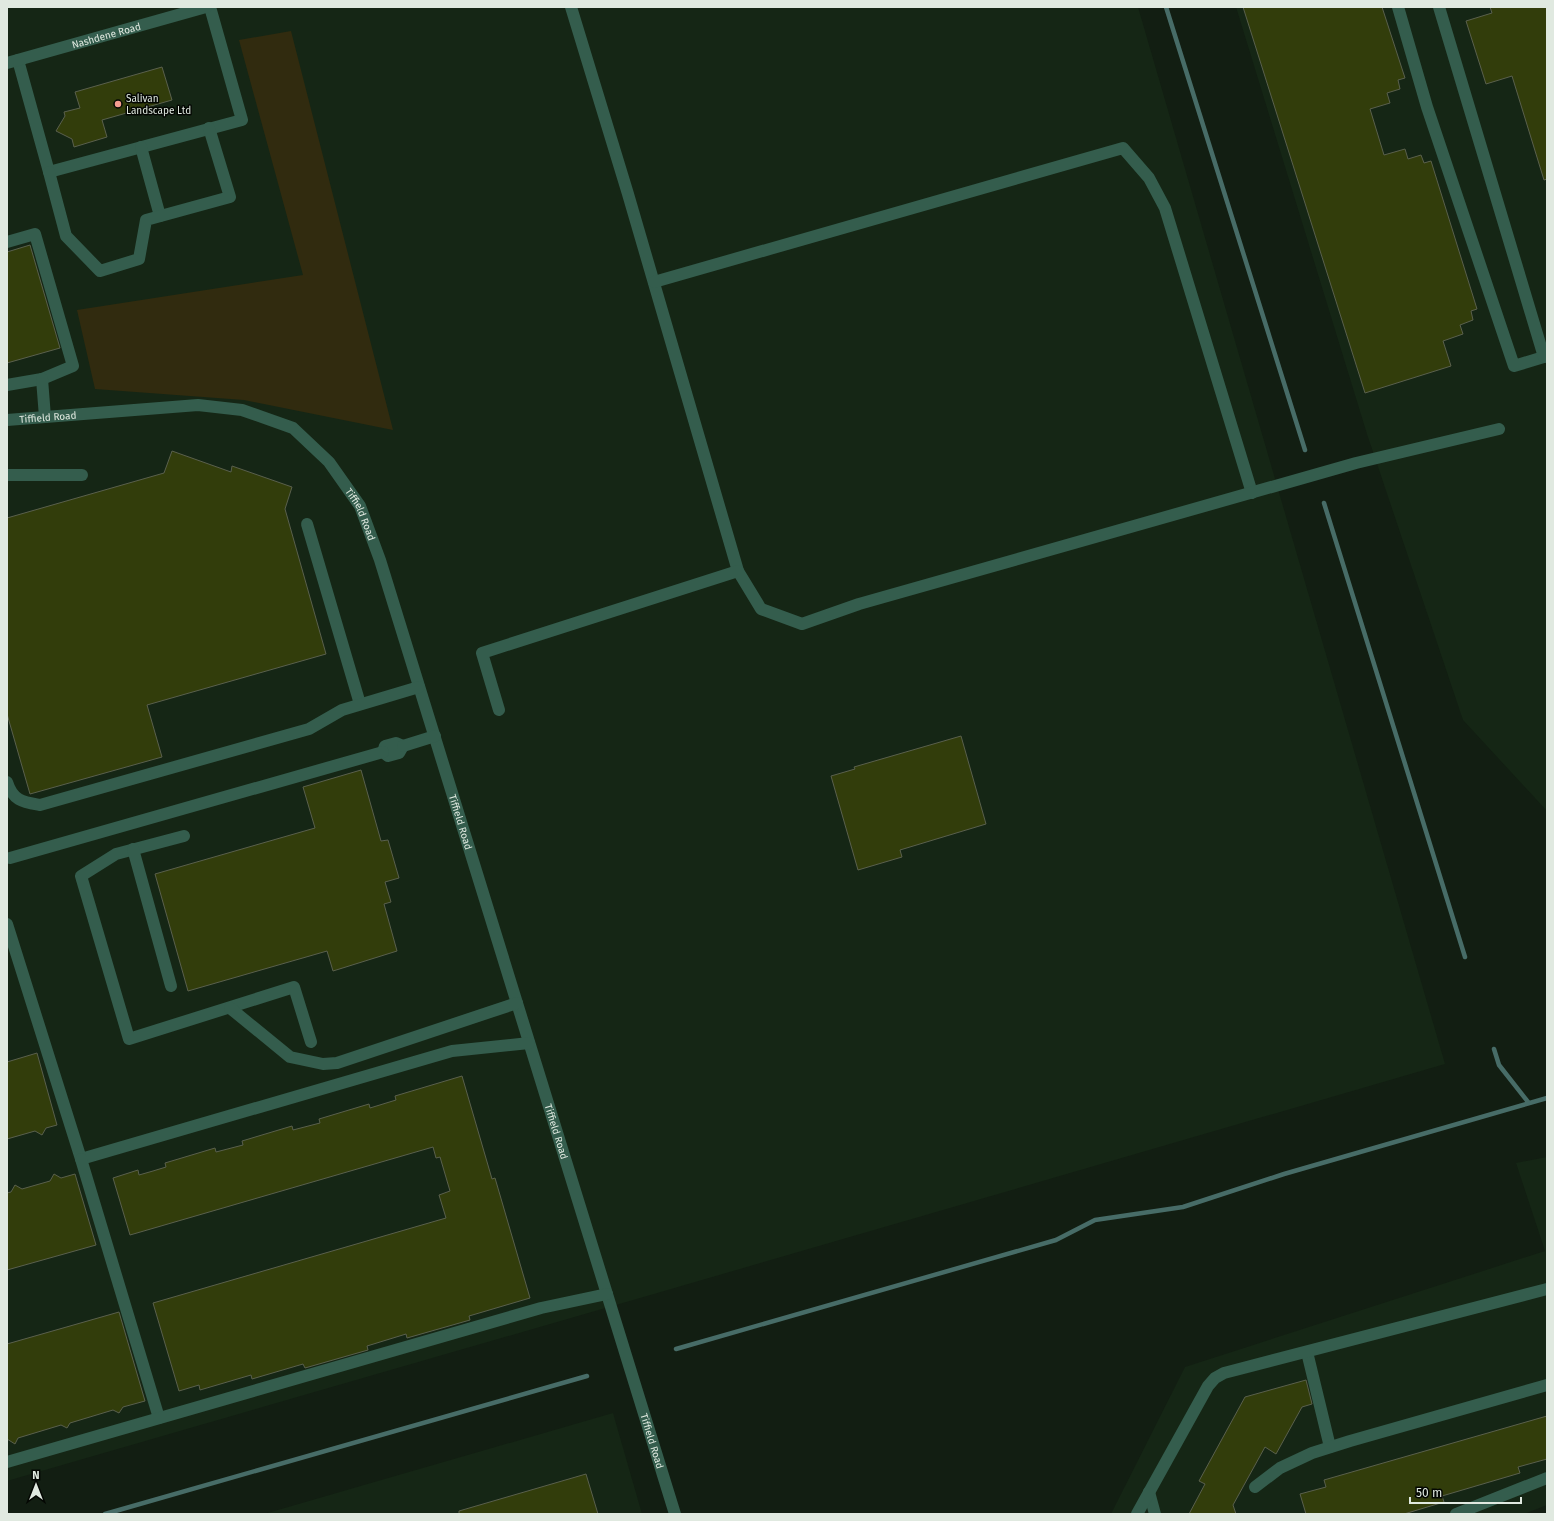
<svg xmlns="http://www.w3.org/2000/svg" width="1554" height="1521" font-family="'Fira Sans',sans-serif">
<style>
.built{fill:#152615}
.green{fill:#312b0f}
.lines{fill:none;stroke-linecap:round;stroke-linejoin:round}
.stream{stroke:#476c67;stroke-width:4.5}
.building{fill:#323d0b;stroke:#5a604d}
.minor{stroke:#345d4d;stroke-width:12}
.poi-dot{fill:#f59d8e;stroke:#040703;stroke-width:1.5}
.labels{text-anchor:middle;stroke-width:3;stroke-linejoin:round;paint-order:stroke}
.street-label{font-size:10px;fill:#e0e9e0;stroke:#040703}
.poi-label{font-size:10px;fill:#e0e9e0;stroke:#040703;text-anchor:start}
</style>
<rect width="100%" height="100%" fill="#121e12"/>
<path class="built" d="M7 7H1138L1445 1064 647 1296 7 1481Z
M1236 7H1547V811L1463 720 1367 434Z
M1547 1157V1505L1524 1514H1111L1185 1367 1545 1251 1516 1163Z
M613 1413 642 1514H264Z"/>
<path class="green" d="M291 31 393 430 244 400 95 389 77 310 303 275 239 40Z"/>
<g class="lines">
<path class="stream" d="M1166 7 1305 450
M1324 503 1465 957
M1494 1049 1499 1065 1528 1102
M676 1349 1056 1240 1095 1220 1183 1207 1284 1174 1547 1098
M105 1514 587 1376"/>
</g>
<path class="building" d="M1243 7H1382L1405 78 1398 80 1400 89 1387 93 1390 103 1370 109 1384 155 1405 149 1408 159 1421 155 1424 163 1431 161 1477 309 1471 311 1473 320 1460 325 1463 334 1443 341 1451 366 1365 393Z
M1490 7H1547V179L1544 180 1512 76 1486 84 1466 21 1492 13Z
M162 67 172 100 102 120 107 137 74 147 72 139 56 131 65 116 64 112 80 108 75 92Z
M30 245 60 348 7 363V252Z
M172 451 231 472 232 466 292 487 285 509 326 654 147 705 162 757 30 794 7 714V518L164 473Z
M961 736 986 824 900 850 902 857 858 870 831 776 855 769 854 767Z
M361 770 381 841 388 840 399 878 385 882 391 902 384 904 397 951 333 971 327 951 188 991 155 874 315 828 303 787Z
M37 1053 57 1125 46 1128 42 1135 35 1131 7 1139V1062Z
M462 1076 492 1179 495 1178 530 1298 469 1316 470 1320 407 1338 406 1334 367 1346 368 1350 305 1368 303 1364 252 1379 251 1375 200 1390 199 1385 179 1391 153 1303 446 1218 439 1195 450 1191 440 1157 436 1158 433 1147 130 1235 113 1178 138 1170 139 1175 153 1171 166 1167 165 1163 215 1148 216 1152 243 1145 242 1141 292 1126 293 1130 320 1123 319 1119 369 1104 370 1108 396 1100 395 1096Z
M54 1174 61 1178 75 1174 96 1245 7 1270V1193L11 1192 15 1185 22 1189 50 1181Z
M119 1312 145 1401 123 1407 119 1413 113 1410 70 1423 67 1428 61 1425 18 1438 15 1444 7 1439V1344Z
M1306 1380 1312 1404 1302 1407 1276 1454 1265 1447 1233 1505 1236 1514H1189L1205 1484 1199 1481 1245 1397Z
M1547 1416V1459L1518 1467 1520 1473 1442 1496 1444 1502 1404 1514H1306L1300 1494 1326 1487 1324 1480Z
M586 1474 598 1514H459V1511Z"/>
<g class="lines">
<g class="minor">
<path d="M571 7 628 194 738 571"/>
<path d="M1398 7 1427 107 1514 366 1547 356"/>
<path d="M1439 7 1544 357"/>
<path d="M18 60 49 172 242 120 210 7"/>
<path id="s1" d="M7 63 206 7"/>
<path d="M141 147 160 216"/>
<path d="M49 172 66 236 100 271 139 259 146 220 230 197 209 128"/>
<path d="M7 242 35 234 73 366 42 379 7 385"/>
<path d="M654 282 1123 148 1149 178 1165 208 1252 493"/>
<path d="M42 379 45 417"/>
<path id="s2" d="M7 420 198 405 242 410 293 428 329 462 360 506 380 560 675 1514"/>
<path d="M7 475H82"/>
<path d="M307 524 360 704"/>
<path d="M499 710 482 653 738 571 761 609 802 624 859 604 1356 463 1499 429"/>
<path d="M396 743 403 746 399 753 388 756 383 752 385 746Z"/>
<path d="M403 746 435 736"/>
<path d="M7 782C13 801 23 802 40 805L309 729 342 710 419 687"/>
<path d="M184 836 116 854 81 876 129 1039 294 987 311 1042"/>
<path d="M133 849 171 986"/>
<path d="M10 858 383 752"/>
<path d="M7 924 81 1159 452 1051 529 1043"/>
<path d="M230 1008 290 1057 323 1064 337 1063 517 1003"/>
<path d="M81 1159 159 1418"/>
<path d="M1307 1352 1330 1447"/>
<path d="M7 1462 541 1308 607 1294"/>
<path d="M1255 1487 1280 1468 1312 1453 1350 1441 1547 1385"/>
<path d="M1149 1492 1155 1514"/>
<path d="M1137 1514 1208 1386 1215 1378 1224 1373 1547 1289"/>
<path d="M1456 1514 1547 1478"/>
</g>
</g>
<circle class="poi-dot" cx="118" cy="104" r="4"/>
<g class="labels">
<g class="street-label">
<text dy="4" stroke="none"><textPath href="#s1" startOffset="103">Nashdene Road</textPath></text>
<text dy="4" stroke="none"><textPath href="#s2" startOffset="41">Tiffield Road</textPath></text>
<text dy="4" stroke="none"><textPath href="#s2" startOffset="401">Tiffield Road</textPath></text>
<text dy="4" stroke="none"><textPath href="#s2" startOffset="725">Tiffield Road</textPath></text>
<text dy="4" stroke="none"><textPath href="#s2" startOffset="1049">Tiffield Road</textPath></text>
<text dy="4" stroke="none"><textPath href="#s2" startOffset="1373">Tiffield Road</textPath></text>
</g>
<g class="poi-label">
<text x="126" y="102">Salivan<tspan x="126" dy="12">Landscape Ltd</tspan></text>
</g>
</g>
<rect width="1554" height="1521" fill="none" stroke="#e0e9e0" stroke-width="16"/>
<g transform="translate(36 1485)" stroke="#040703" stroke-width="3" paint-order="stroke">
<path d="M0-3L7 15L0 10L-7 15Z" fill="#e0e9e0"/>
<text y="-6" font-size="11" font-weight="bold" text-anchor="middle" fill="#e0e9e0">N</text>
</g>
<path d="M1410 1497v6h111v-6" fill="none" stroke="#e0e9e0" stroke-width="2"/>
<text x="1416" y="1497" font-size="12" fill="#e0e9e0" stroke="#040703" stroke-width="3" paint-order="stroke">50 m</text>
</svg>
